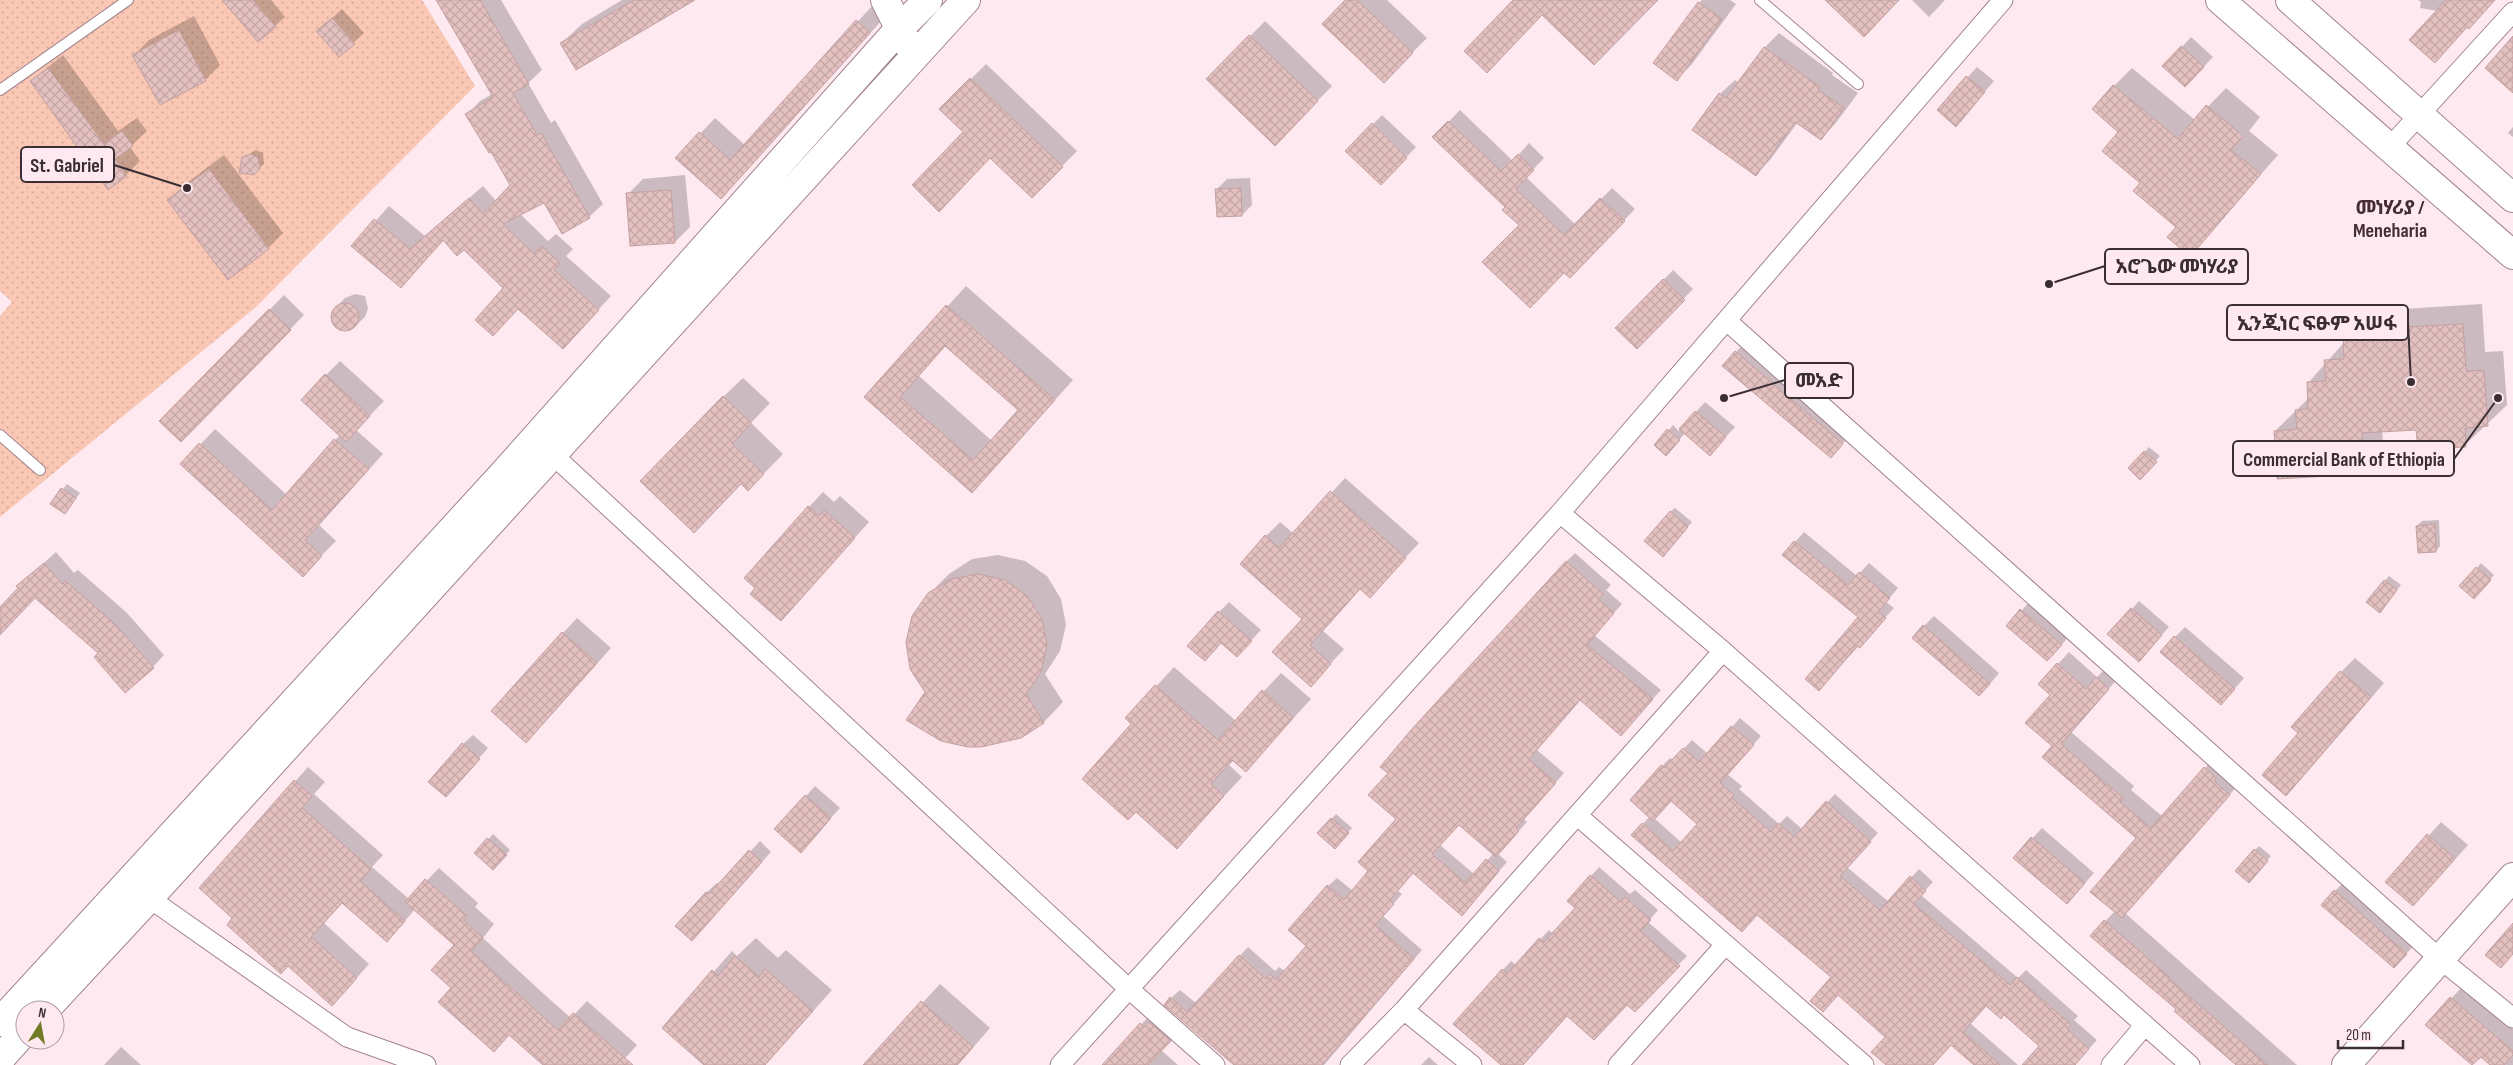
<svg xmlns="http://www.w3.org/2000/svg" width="2513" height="1065" font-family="'Sofia Sans Condensed','Noto Sans Ethiopic',sans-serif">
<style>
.park{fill:url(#park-dots)}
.shadow{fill:#0003;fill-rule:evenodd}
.building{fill:url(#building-cross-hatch);stroke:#c4a1a1;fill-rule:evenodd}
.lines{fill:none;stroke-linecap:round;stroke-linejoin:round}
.lane-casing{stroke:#a2838d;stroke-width:12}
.street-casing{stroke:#a2838d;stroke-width:21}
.secondary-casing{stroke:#a2838d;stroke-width:30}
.lane{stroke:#fff;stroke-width:10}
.street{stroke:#fff;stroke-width:19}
.secondary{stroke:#fff;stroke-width:28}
.labels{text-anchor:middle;stroke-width:4;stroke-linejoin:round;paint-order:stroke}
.neighbourhood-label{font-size:20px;font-weight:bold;fill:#452c35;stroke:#fee9f0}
.leader{fill:none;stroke:#3b2e33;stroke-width:2}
.callout-dot{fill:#3b2e33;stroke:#fee9f0;stroke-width:2}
.callout{fill:#fee9f0;stroke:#3b2e33;stroke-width:2}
.callout-label{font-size:20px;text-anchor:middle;font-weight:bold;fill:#3b2e33}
</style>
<defs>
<pattern id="park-dots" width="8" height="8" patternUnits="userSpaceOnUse" patternTransform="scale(1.25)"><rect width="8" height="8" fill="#f9c7b3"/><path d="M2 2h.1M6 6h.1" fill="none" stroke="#d6ab9a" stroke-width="1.8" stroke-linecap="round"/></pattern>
<pattern id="building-cross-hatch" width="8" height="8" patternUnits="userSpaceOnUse" patternTransform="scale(1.25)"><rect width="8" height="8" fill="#e4c1c0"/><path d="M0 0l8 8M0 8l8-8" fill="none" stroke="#c4a6a5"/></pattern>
</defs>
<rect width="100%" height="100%" fill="#fee9f0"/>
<path class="park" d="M0 0H422L475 86 256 307 0 517V316L12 302 0 291Z"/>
<path class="shadow" d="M224 0H271L285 17 275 26Z
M438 0H501L542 70 528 83 551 123 555 120 603 204 589 217 544 201 520 214 548 241 556 234 573 249 566 256 611 296 576 334 505 288 464 248 444 240 401 287 353 246 389 206 425 236 483 186 496 201 512 185 492 150 467 115 480 101 492 94Z
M622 0H689L562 43 582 24Z
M1347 0H1387L1427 38 1384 81Z
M1702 0H1730L1736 4 1692 64 1677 79 1699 3Z
M1912 0H1945L1929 17Z
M2418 0H2493L2447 49 2438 11 2420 8 2421 2Z
M872 6 884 18 735 182 677 158 715 118 745 145Z
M342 9 364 33 339 56 318 31Z
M194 16 220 65 205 80 134 55 149 40Z
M1265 21 1332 86 1290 129 1208 79Z
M1779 33 1833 73 1832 75 1858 93 1835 124 1821 139 1798 122 1770 160 1756 174 1720 94 1735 80 1739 83 1765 47Z
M2191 37 2213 57 2195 76 2182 47Z
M63 55 118 131 137 118 147 131 130 147 140 161 126 175 31 81Z
M986 64 1077 151 1032 197 941 109Z
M1977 67 1994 81 1965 115 1938 110Z
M2132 68 2195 120 2226 88 2260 117 2249 131 2278 155 2190 255 2178 227 2142 183 2119 131 2114 86Z
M1460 110 1513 161 1529 143 1544 158 1526 177 1576 225 1612 188 1635 209 1570 276 1520 225 1507 207 1434 137Z
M1382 115 1416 147 1381 184 1347 151Z
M2513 127V137L2508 133Z
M256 150 263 153 264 164 253 174 243 158Z
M224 155 283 233 268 248 228 278 169 200 184 185Z
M685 175 690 227 675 242 628 194 643 179Z
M1250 178 1252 205 1242 215 1217 189 1227 179Z
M1673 270 1693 289 1637 347 1617 328Z
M966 286 1073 380 972 492 865 397ZM946 345 1020 410 992 441 919 376Z
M355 294 365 296 368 308 365 317 354 327 344 331 335 326 332 317 335 308 345 298Z
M284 295 304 315 181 441 160 421Z
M2482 304 2485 352 2503 351 2507 405 2465 445 2418 428 2382 430 2384 453 2364 472 2275 431 2309 398 2308 383 2364 320 2379 319 2388 310Z
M1744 343 1851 434 1840 447 1736 352Z
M340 361 384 401 356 430 383 454 319 525 336 541 317 560 182 464 215 429 287 495 340 435 326 375Z
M743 378 770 403 751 423 783 454 748 490 741 483 694 531 723 397Z
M1705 402 1735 427 1710 454 1685 433 1671 450 1656 445 1673 425 1679 431Z
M2149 447 2160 456 2145 474 2130 468Z
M1345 478 1419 543 1370 596 1361 588 1323 631 1344 649 1311 685 1304 619 1266 536 1280 522 1294 534Z
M67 484 80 493 65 513 52 503Z
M823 492 834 502 840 496 869 522 795 604 809 507Z
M1675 508 1692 522 1667 550 1670 512Z
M2439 520 2440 546 2436 551 2417 526 2422 521Z
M1804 532 1857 576 1869 563 1898 588 1886 602 1894 608 1819 689 1860 617 1795 542Z
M56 552 74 573 78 570 127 613 164 655 153 667 100 653 35 597 0 634V609L20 588 18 586Z
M1575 553 1611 585 1606 590 1622 604 1594 635 1661 690 1629 725 1581 699 1537 750 1564 773 1524 819 1527 822 1498 854 1507 862 1462 914 1414 872 1397 890 1402 894 1383 916 1422 950 1324 1065H1236L1171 998 1180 990 1196 1003 1248 947 1275 971 1279 967 1285 971 1308 946 1328 886 1337 878 1353 891 1370 871 1398 819 1566 562ZM1459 824 1493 854 1474 874 1440 845Z
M998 555 1025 561 1047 576 1061 599 1066 625 1060 651 1045 674 1063 702 1044 722 1021 737 927 692 929 594 949 574 972 559Z
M2481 563 2494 575 2479 593 2477 568Z
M2389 576 2401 585 2384 607 2368 602Z
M2031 600 2070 635 2057 650 2008 626Z
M2139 601 2169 627 2146 652 2132 609Z
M1229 602 1261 630 1247 645 1219 612Z
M1934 616 1999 673 1989 685 1924 626Z
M577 618 611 648 541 726 563 633Z
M2185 627 2244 678 2230 694 2175 637Z
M2069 652 2097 677 2108 666 2120 676 2071 732 2134 786 2131 790 2162 816 2216 756 2240 783 2125 913 2297 1065H2239L2092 935 2115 911 2138 838 2053 746 2052 695 2058 664Z
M2355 658 2384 683 2300 780 2341 672Z
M1174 667 1236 721 1281 673 1311 699 1246 770 1234 760 1229 765 1242 777 1177 847 1136 811 1133 723 1127 718Z
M1740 718 1761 736 1727 774 1742 786 1739 789 1779 824 1787 816 1802 829 1835 794 1878 833 1847 867 1889 902 1919 869 1933 882 1921 895 2018 978 2026 970 2078 1016 2074 1020 2097 1040 2074 1065H2023L2041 1045 2004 1014 1986 1004 1970 1023 2018 1065H1976L1952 1044 1933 1065H1889L1887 1037 1832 977 1758 913 1751 922 1643 824 1650 816 1662 766 1670 758 1673 760 1692 740 1708 754ZM1672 799 1699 824 1682 843 1654 818Z
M473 735 488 748 455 785 463 744Z
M308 767 325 782 314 794 383 855 372 867 409 899 439 868 478 903 475 907 494 924 483 938 546 996 571 1018 587 1001 637 1045 619 1065H545L510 1034 494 1050 456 945 415 909 400 927 343 902 324 923 369 964 346 990 234 918 200 888Z
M815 786 840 808 810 841 806 796Z
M1336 814 1352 828 1339 842 1319 833Z
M2441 822 2468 845 2426 891 2387 882Z
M2042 828 2094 873 2077 892 2015 857Z
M493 834 510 850 498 864 476 853Z
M760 841 771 852 701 930 676 926 707 892 717 883 719 885Z
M2259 846 2271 856 2253 877 2255 850Z
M1599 867 1630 894 1635 890 1658 910 1648 922 1687 956 1635 1010 1627 1003 1568 1015 1523 1065H1503V970L1511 961 1516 965 1549 930 1553 934 1577 908 1569 901Z
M2348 878 2419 940 2394 967 2335 891Z
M756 938 778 958 786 950 832 990 765 1065H706L664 1028 732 951 737 956Z
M940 984 990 1028 958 1065H865Z
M2463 986 2513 1029V1065H2492L2481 1056 2473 1064 2427 1024Z
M1149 1016 1178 1031 1161 1050 1178 1065H1104Z
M121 1047 141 1065H104Z
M1429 1057 1438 1065H1421Z"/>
<path class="building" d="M222 0H253L276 27 258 42Z
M436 0H480L529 84 513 93 537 135 541 133 590 218 562 234 544 203 503 224 534 254 541 246 560 263 554 270 599 310 563 349 518 309 493 336 475 320 503 288 464 250 457 256 443 240 401 288 351 246 374 219 410 249 469 198 483 214 510 185 491 152 489 153 465 114 493 97Z
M634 0H695L576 70 560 43Z
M1345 0H1357L1413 53 1384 83 1322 24Z
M1513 0H1658L1594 65 1542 15 1487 73 1464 51Z
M1825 0H1899L1864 37Z
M2446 0H2495L2469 29 2467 27 2435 63 2409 40Z
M1698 2 1722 19 1677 81 1653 63Z
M332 18 355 44 339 57 316 31Z
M856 20 870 33 721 199 675 158 699 132 730 160Z
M179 30 206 81 160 105 132 55Z
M1249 35 1318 101 1275 146 1206 79Z
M2513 36V93L2485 68Z
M2181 46 2204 67 2185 87 2162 66Z
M1764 47 1820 87 1818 90 1844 108 1821 140 1795 122 1756 176 1692 130 1719 93 1726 98Z
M48 68 104 144 122 131 133 146 115 159 127 176 108 190 30 81Z
M1966 76 1985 92 1956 127 1937 110Z
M970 78 1063 167 1032 198 990 158 939 212 912 185 963 132 939 109Z
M2113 85 2178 139 2206 105 2243 136 2231 150 2261 174 2190 257 2167 237 2176 227 2133 191 2140 183 2102 151 2118 132 2092 109Z
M1448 121 1501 171 1518 154 1534 170 1516 189 1564 235 1600 198 1625 221 1570 278 1564 273 1530 308 1482 262 1519 225 1502 210 1505 207 1432 137Z
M1372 123 1407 158 1381 185 1345 151Z
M251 154 258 158 260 169 254 175 239 173 242 157Z
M209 169 269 249 228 280 167 200Z
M1241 188 1242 216 1217 217 1215 189Z
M671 190 675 243 630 246 626 193Z
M1663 279 1685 300 1637 349 1615 328Z
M331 317a14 14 0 1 1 28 0a14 14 0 1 1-28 0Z
M946 305 1055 400 972 493 864 397ZM945 346 1018 410 973 460 900 397Z
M269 309 291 330 181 442 159 421Z
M2463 324 2466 371 2484 370 2488 426 2465 428 2466 447 2418 449 2416 430 2362 433 2364 474 2277 479 2274 431 2297 429 2295 410 2308 409 2307 382 2326 381 2324 360 2344 359 2343 339 2368 338V329Z
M1735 351 1843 444 1831 458 1722 366Z
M325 374 370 416 346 442 301 400Z
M723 396 751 423 732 444 764 474 748 491 741 484 694 533 640 481Z
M1695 411 1726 437 1710 456 1679 429Z
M1667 429 1680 440 1666 456 1654 445Z
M334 439 369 469 305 540 322 556 303 577 180 464 199 443 272 510Z
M2144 451 2157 462 2140 480 2128 468Z
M61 488 76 498 65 514 50 504Z
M1330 491 1406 558 1370 598 1360 589 1310 645 1331 664 1311 687 1272 652 1302 619 1240 564 1265 535 1279 548Z
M808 506 819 516 824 510 855 538 781 621 750 594 755 588 744 578Z
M1670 511 1688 527 1663 557 1644 541Z
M2435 524 2436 552 2418 553 2416 526Z
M1794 541 1848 585 1859 572 1890 598 1878 612 1886 618 1860 648 1857 646 1819 691 1805 679 1858 617 1782 555Z
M1566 561 1603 594 1598 599 1614 613 1587 645 1653 699 1621 736 1580 700 1529 759 1556 783 1516 828 1519 831 1496 857 1459 825 1432 854 1465 883 1486 859 1499 871 1462 916 1413 873 1390 900 1394 904 1375 925 1414 959 1322 1065H1234L1164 1005 1170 997 1187 1012 1239 955 1266 979 1270 974 1276 980 1306 946 1288 930 1327 885 1344 900 1368 871 1358 862 1396 819 1368 795 1388 773 1380 767 1411 730Z
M44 563 62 584 65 581 115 624 154 668 125 693 94 657 98 653 35 598 0 635V607L18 588 16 586Z
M2476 567 2491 580 2474 599 2459 586Z
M978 574 1005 580 1027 596 1042 619 1047 645 1041 672 1026 694 1044 723 1021 738 981 747H968L941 741 906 720 925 692 910 669 906 642 912 616 928 593 951 579Z
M2384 580 2397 590 2380 613 2366 602Z
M2131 608 2162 635 2139 662 2107 634Z
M2020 609 2062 645 2047 661 2006 626Z
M1218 611 1252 641 1237 657 1221 643 1205 661 1187 646Z
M1923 625 1990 684 1979 696 1912 638Z
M562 632 597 663 526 743 491 711Z
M2174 636 2235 689 2221 705 2160 652Z
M2057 663 2086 689 2096 677 2109 689 2061 744 2123 798 2120 802 2151 828 2204 767 2216 778 2214 781 2230 795 2122 918 2090 892 2136 838 2042 757 2052 746 2025 723 2050 695 2038 684Z
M2340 671 2371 697 2286 796 2262 775 2298 733 2291 727Z
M1155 685 1218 740 1262 690 1293 718 1246 772 1232 760 1211 784 1224 796 1177 849 1136 812 1128 820 1082 779 1131 724 1125 718Z
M1731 726 1754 745 1720 783 1734 795 1732 798 1771 832 1778 823 1794 837 1826 801 1871 842 1840 876 1880 910 1910 876 1926 891 1914 904 2010 985 2017 977 2071 1025 2067 1029 2089 1049 2075 1065H2022L2039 1046 2004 1015 2001 1019 1986 1006 1963 1032 2000 1065H1974L1951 1045 1933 1065H1886L1871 1052 1885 1037 1838 995 1823 1012 1810 1001 1831 977 1757 915 1742 932 1631 835 1642 823 1673 851 1697 824 1671 801 1653 821 1630 800 1661 765 1664 768 1683 748 1699 762Z
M462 743 480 759 446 797 428 782Z
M294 780 312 796 302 808 371 869 360 881 405 921 387 942 342 903 311 937 357 978 332 1006 288 966 281 974 227 925 232 918 199 888Z
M805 795 831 818 801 853 774 829Z
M1331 818 1349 833 1335 849 1317 833Z
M2427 834 2455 859 2413 906 2385 882Z
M2031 837 2085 883 2067 904 2013 858Z
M487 838 507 855 493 870 474 853Z
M2254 849 2268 861 2249 883 2235 871Z
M749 850 762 862 692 941 675 926 706 892 709 894Z
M1590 875 1621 902 1625 897 1651 920 1640 931 1680 966 1635 1012 1627 1005 1594 1040 1567 1016 1523 1065H1501L1453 1024 1502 969 1507 974 1539 938 1544 942 1575 908 1567 901Z
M425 879 467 916 463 920 483 938 471 951 533 1008 558 1030 573 1013 633 1065H543L509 1035 494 1052 438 1002 451 988 431 970 454 945 405 902Z
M2334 890 2407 954 2394 968 2321 905Z
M2104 920 2169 977 2168 978 2268 1065H2236L2174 1011 2176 1009 2090 936Z
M2513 923V954L2501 968 2485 955Z
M735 956 759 977 765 969 813 1011 765 1065H704L662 1028 712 970 718 976Z
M2450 997 2513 1051V1055L2504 1065H2490L2481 1057 2472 1065 2425 1025Z
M921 1001 973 1047 957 1065H863Z
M1149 1022 1171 1041 1148 1065H1102L1140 1023 1144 1027Z"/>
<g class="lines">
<defs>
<path id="lane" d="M1760 0 1858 84
M0 90 128 0
M0 435 40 470"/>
<path id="street" d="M2389 148 2513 12
M1727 321 2439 958 2513 1018
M552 454 1129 989 1215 1065
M1560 513 1723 651 2190 1065
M1578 816 1864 1065
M149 898 347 1037 426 1065
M1404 1010 1472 1065
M1060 1065 1560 513 2003 0
M1350 1065 1404 1010 1723 651
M1618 1065 1725 945
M2111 1065 2145 1025"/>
<path id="secondary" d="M885 0 907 43
M2220 0 2513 255
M2290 0 2513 198
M45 1010 149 898 966 0
M0 1022 503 474 898 30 928 0
M0 1059 25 1031
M2346 1065 2513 877"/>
</defs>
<use href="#lane" class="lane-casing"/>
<use href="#street" class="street-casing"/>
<use href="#secondary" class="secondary-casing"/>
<use href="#lane" class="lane"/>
<use href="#street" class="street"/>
<use href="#secondary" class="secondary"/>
</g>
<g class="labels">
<g class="neighbourhood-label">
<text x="2390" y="214">መነሃሪያ /<tspan x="2390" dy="23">Meneharia</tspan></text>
</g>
</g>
<path class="leader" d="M187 188L114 165M2049 284L2105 266M2411 382L2408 323M1724 398L1785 380M2498 398L2454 459"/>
<g class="callout-dot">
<circle cx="187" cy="188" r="5"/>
<circle cx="2049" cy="284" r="5"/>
<circle cx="2411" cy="382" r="5"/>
<circle cx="1724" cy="398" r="5"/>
<circle cx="2498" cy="398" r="5"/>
</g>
<g class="callout">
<rect x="21" y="147" width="93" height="35" rx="5"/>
<rect x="2105" y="249" width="143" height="35" rx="5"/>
<rect x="2227" y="305" width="181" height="35" rx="5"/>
<rect x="1785" y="363" width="68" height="35" rx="5"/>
<rect x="2233" y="441" width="221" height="35" rx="5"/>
</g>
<g class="callout-label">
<text x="67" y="172">St. Gabriel</text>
<text x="2177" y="273">አሮጌው መነሃሪያ</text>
<text x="2317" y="330">ኢንጂነር ፍፁም አሠፋ</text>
<text x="1819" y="387">መአድ</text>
<text x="2344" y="466">Commercial Bank of Ethiopia</text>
</g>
<g transform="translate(40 1025) rotate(11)"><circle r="24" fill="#fee9f0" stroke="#b09ea4"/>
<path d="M0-4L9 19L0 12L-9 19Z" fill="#737a24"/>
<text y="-8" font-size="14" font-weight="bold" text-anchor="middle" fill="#3b2e33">N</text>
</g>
<path d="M2338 1040v8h65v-8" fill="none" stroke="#3b2e33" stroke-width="2.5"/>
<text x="2346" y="1040" font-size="15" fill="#3b2e33" stroke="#fee9f0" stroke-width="4" paint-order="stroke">20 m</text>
</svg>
